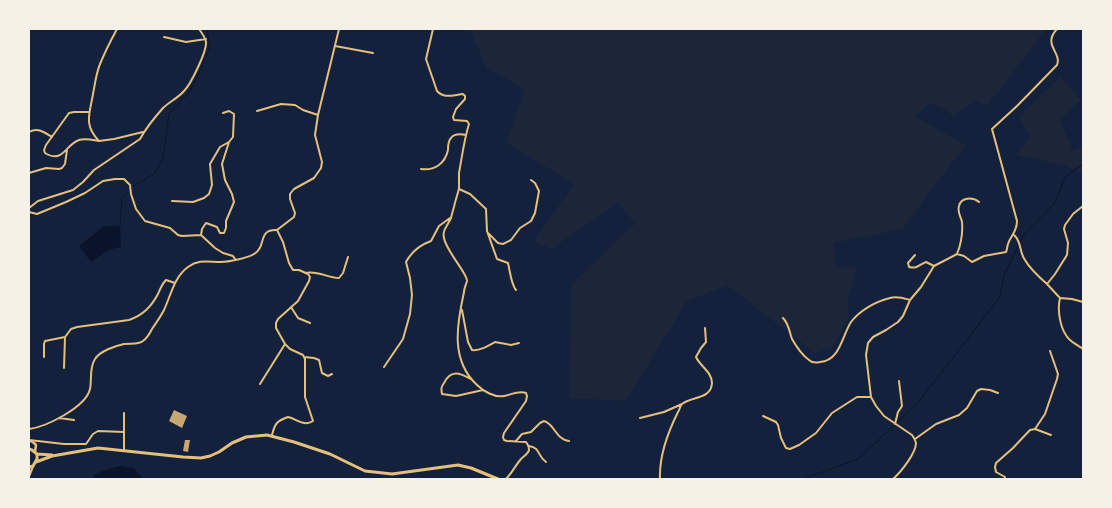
<svg xmlns="http://www.w3.org/2000/svg" width="1112" height="508" font-family="Rubik,sans-serif">
<style>
.green{fill:#1d2539}
.water{fill:#0b132b}
.lines{fill:none;stroke-linecap:round;stroke-linejoin:round}
.stream{stroke:#0b132b;stroke-width:1}
.building{fill:#c6a872}
.minor{stroke:#e5c07b;stroke-width:2}
.tertiary{stroke:#e5c07b;stroke-width:2.5}
.primary{stroke:#e5c07b;stroke-width:3}
</style>
<rect width="100%" height="100%" fill="#14213d"/>
<path class="green" d="M470 29H1043L1045 30 987 106 975 100 953 116 945 109 929 103 915 117 966 145 928 194 903 229 833 243 836 266 857 269 848 296 849 319 833 347 815 353 727 285 687 301 626 401 569 398 571 285 635 224 618 202 551 249 534 241 574 184 507 143 525 89 486 67Z
M1060 77 1080 100 1060 120 1073 151 1083 146V174L1064 165 1016 155 1030 136 1019 117Z"/>
<path class="water" d="M104 226H120L121 247C109 248 101 256 91 262L79 246Z
M121 466 134 468 143 479H93L94 475C100 471 114 467 121 466Z"/>
<g class="lines">
<path class="stream" d="M207 29 210 49 207 56
M134 186 155 173 163 159 169 114 191 90 204 62
M120 226 122 198 128 192
M803 479 858 459 917 404 1000 297 1004 275 1024 234 1055 203 1065 177 1083 164"/>
</g>
<path class="building" d="M174 410 187 416 182 428 169 421Z
M185 440H190L188 452 183 451Z"/>
<g class="lines">
<path class="minor" d="M117 29C111 40 105 52 100 64 96 74 95 84 93 94 90 113 83 125 99 141L114 139 143 132
M433 29 426 59 437 91C444 99 453 95 463 94L465 96V99L456 109 453 117 454 120 467 121 469 124C464 140 462 157 459 173 459 178 459 183 459 188 458 194 455 201 454 207 453 210 452 214 451 218 448 225 442 230 444 238 446 251 468 274 467 281 466 285 464 288 464 292 457 324 450 360 477 385 483 391 495 398 504 396 511 395 518 390 526 393L527 396 526 401 504 433 503 437 504 440 507 441 526 442C528 445 529 445 529 450 528 454 524 456 521 459 515 466 512 473 506 479
M164 37 186 42 206 39
M335 46 373 53
M257 111 281 104 295 105 303 110 318 115
M88 112H74L69 113 46 145 44 150 45 153C63 164 65 145 79 140 85 138 93 140 99 141
M223 113 229 111 234 114 233 137 229 142
M29 132C38 127 44 132 52 137
M421 169C434 171 445 164 448 150 448 146 448 141 451 138 454 134 461 134 466 135
M29 173 46 168 59 169 62 168 65 164 67 150
M459 189 470 194 486 209 487 231 497 259 508 263C510 271 511 284 516 290
M172 201 193 202 204 198 209 194 212 185 210 164 220 147 229 142 222 164 225 180 232 194 234 202 226 221V228L224 233H220L217 227 206 223 202 229 201 235
M1083 206 1073 214 1065 225 1064 229 1068 243 1067 255 1055 274 1047 284 1060 298C1057 310 1060 331 1070 340 1073 343 1079 346 1083 349
M29 208 38 201 73 190 83 182 94 170 140 139C146 128 155 117 163 108 169 102 178 98 184 91 191 84 207 51 206 42 205 37 202 33 199 29
M29 212 37 214 66 202 85 193 103 181 115 179H124L130 185 131 194 136 209 145 221 170 228 178 235 182 236 201 235 215 248 223 253 233 256 235 259
M488 233 498 243 503 244 511 240 520 228 531 221 535 213 539 191 535 183 531 180
M1014 235C1022 242 1019 252 1025 260 1030 269 1039 277 1047 284
M957 254C961 244 963 234 962 222 961 217 957 212 959 206 961 197 973 197 979 202
M915 255 908 263 909 267C917 269 919 265 926 262L934 266
M305 273C318 270 327 278 339 278L343 273 348 257
M1060 298 1072 299 1083 302
M291 307 298 318 310 323
M462 310 468 342 472 350C480 351 488 346 495 342L511 345 519 343
M783 318C789 324 789 331 792 339 796 346 802 355 809 360 812 363 816 363 820 362 840 361 842 336 851 322 860 310 877 301 890 298 897 296 903 298 910 300
M44 357V344L45 341 65 337
M304 357 314 358 319 360 322 373 328 376 332 374
M384 367 403 339 410 314 412 295 410 278 406 262C412 251 420 245 431 241L439 226 450 218
M64 368 65 337 71 329 77 327 129 320C143 315 151 307 158 294 160 289 162 284 166 280L175 283
M471 379C460 373 451 369 444 383 441 387 441 389 442 394L456 396 483 390
M260 384 285 344
M763 416 776 422 778 425 781 438 786 448 790 449 799 445 816 433 832 413 857 397H871
M59 418 74 420
M640 418 664 412 682 404
M895 424 898 412 902 406 899 381
M29 429C46 427 86 407 90 389 92 380 89 368 95 359 100 351 115 346 124 344 131 343 138 345 143 341 147 338 150 333 152 329 156 323 161 316 164 310 171 295 174 277 188 267 199 259 208 262 221 262 228 262 248 258 254 254 267 247 257 229 277 230L294 217 295 213 290 199V194L294 189 314 178 321 168 322 162 315 135 318 115 339 29
M1035 429 1051 435
M272 435C275 423 277 421 288 417 297 419 304 427 313 421L305 397V359L303 355 290 349 285 344 276 328V323L278 319 298 301 309 281 310 277 308 274 299 270H293L289 263 283 242 277 230
M915 439 936 424 959 415 967 408 977 391 981 389 990 390 998 393
M29 440 64 444H86L93 434 98 431 124 432
M516 441 522 434 531 432 540 423 544 421C555 424 555 439 569 441
M529 446C541 448 537 456 546 462
M124 450V413
M660 479C659 456 668 432 678 412 680 409 680 406 682 404 691 396 711 400 712 383 712 372 700 366 696 357L701 348 706 342 705 328
M893 479C901 472 916 453 916 443 915 439 914 438 912 435L884 416 876 406 871 397 866 355 868 343 873 337 886 330 898 322 903 316 910 300 921 287 934 266 957 254 964 256 972 262 984 256 1006 252C1007 250 1007 247 1008 244 1011 235 1017 232 1017 221L992 129 1017 106 1057 65C1062 52 1042 45 1057 29
M1005 479V477L996 472 995 467 996 463 1013 448 1030 430 1035 429 1045 414 1057 379 1058 374 1050 351"/>
<path class="tertiary" d="M29 440 34 443 36 445 35 452
M29 476 33 466"/>
<path class="primary" d="M29 449 32 450 37 454V459L33 466 29 467
M37 454 52 455
M36 462 52 456 98 448 183 457 201 458 210 456 219 452 232 443 246 437 267 435 294 442 330 454 365 471 392 474 458 465 471 468 498 479"/>
</g>
<rect width="1112" height="508" fill="none" stroke="#f6f1e7" stroke-width="60"/>
</svg>
